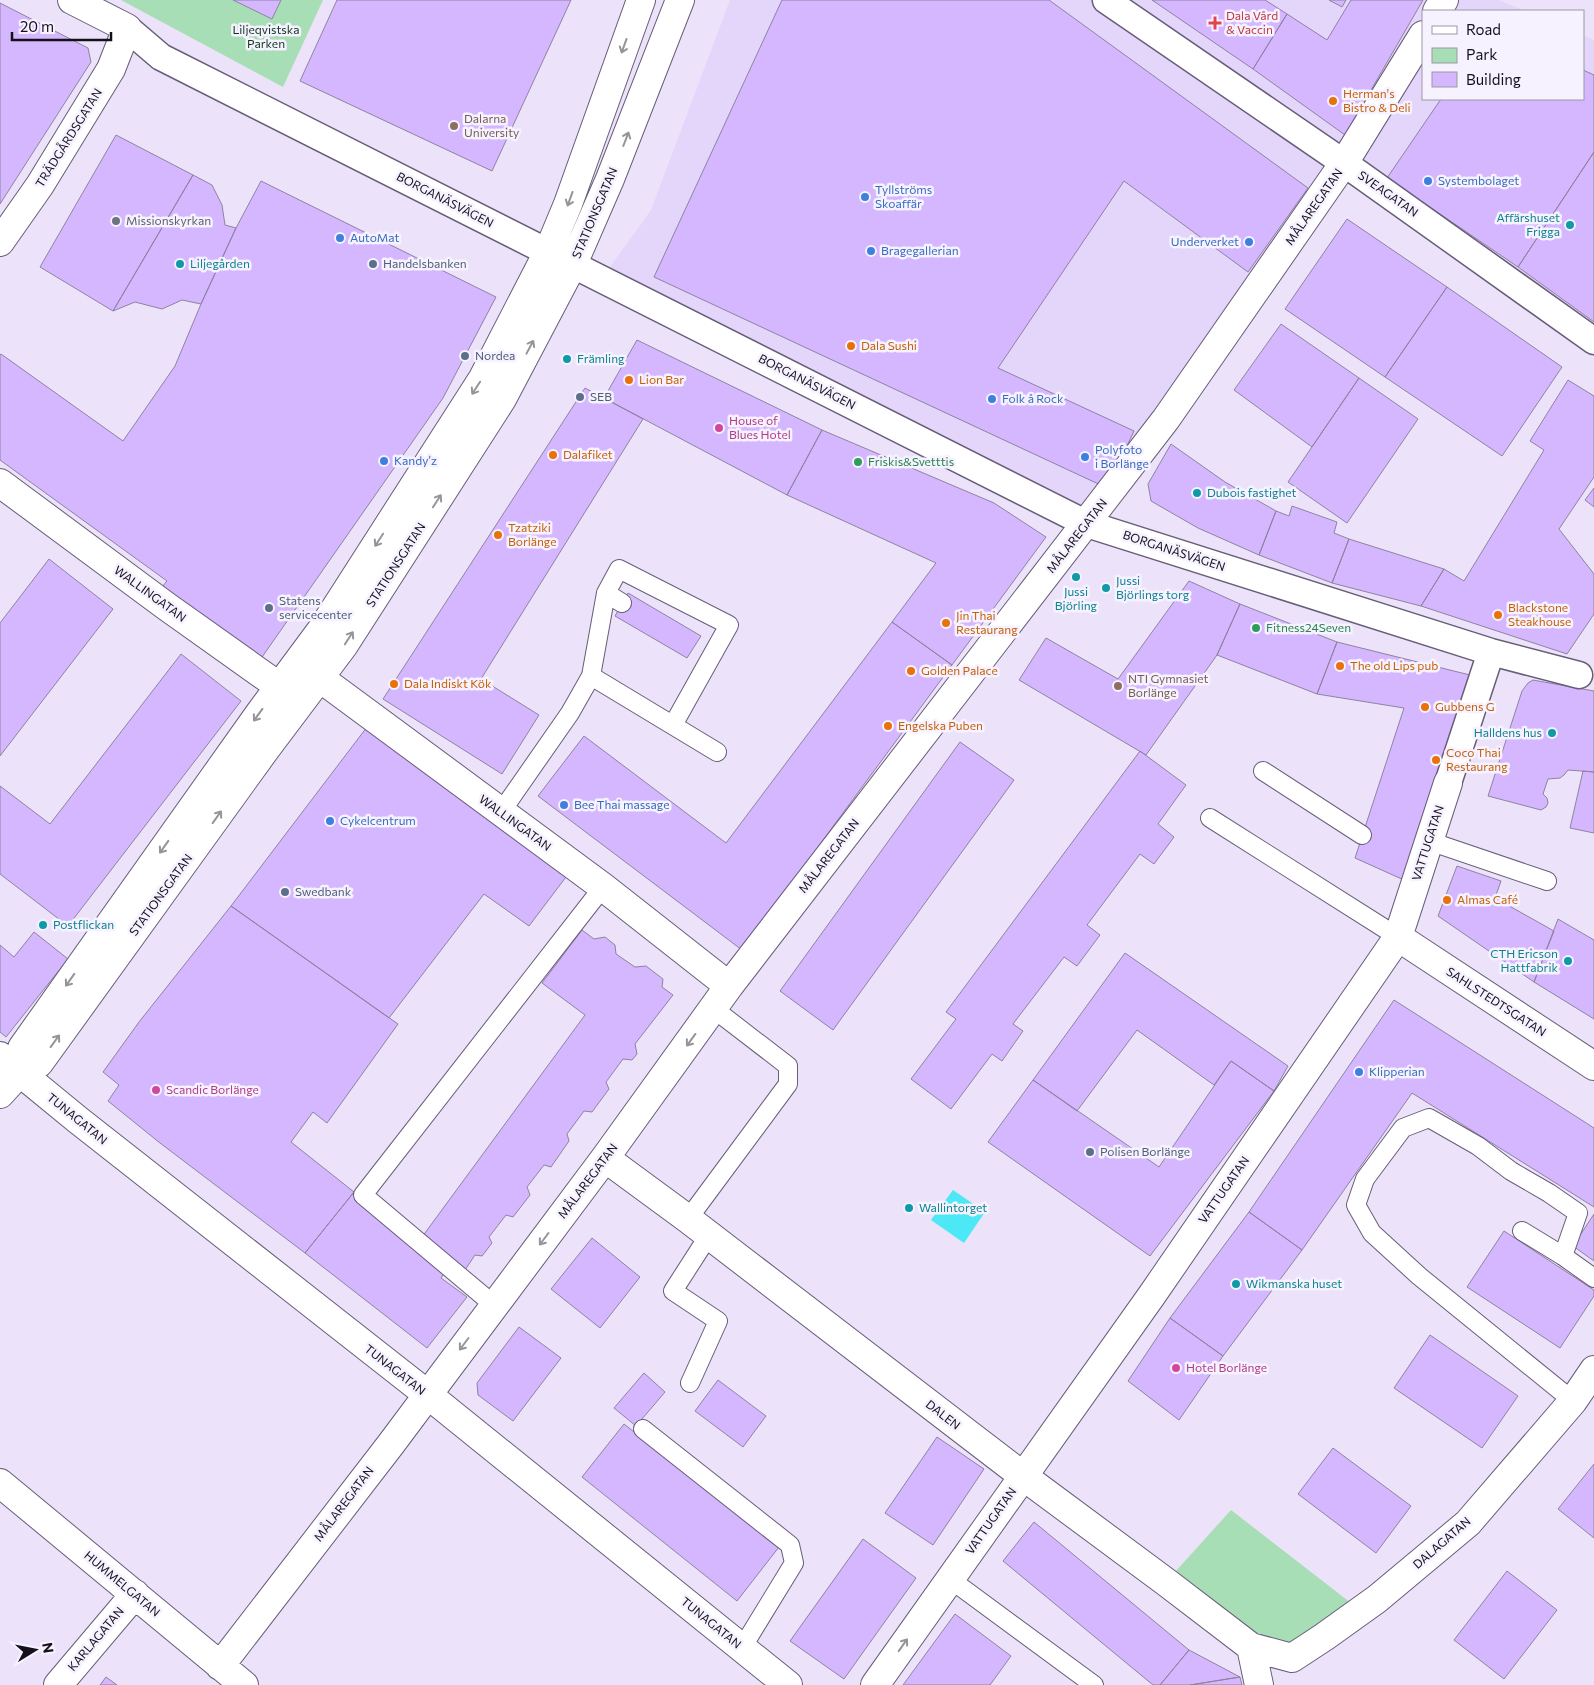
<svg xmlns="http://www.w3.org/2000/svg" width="1594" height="1685" font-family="Commissioner,sans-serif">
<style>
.built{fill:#e4d5fb}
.green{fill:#a7deb5}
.water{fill:#4ce8f5}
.building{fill:#d4b7fe;stroke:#8e83a0}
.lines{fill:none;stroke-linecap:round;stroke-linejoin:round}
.service-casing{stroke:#685d78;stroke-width:20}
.pedestrian-casing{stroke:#685d78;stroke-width:29}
.minor-casing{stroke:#685d78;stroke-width:30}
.service{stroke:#fff;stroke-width:18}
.pedestrian{stroke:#fff;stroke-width:26}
.minor{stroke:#fff;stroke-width:28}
.oneway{stroke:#969498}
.health-dot{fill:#e0444e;stroke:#f7f2ff;stroke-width:2}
.food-dot{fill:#e8710a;stroke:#f7f2ff;stroke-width:2}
.education-dot{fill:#8d6e63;stroke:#f7f2ff;stroke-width:2}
.shop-dot{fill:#3f7fe0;stroke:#f7f2ff;stroke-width:2}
.worship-dot{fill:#6b7280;stroke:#f7f2ff;stroke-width:2}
.culture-dot{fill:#0f9aa8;stroke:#f7f2ff;stroke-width:2}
.service-dot{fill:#5c6f8a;stroke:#f7f2ff;stroke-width:2}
.hotel-dot{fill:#d1479c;stroke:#f7f2ff;stroke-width:2}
.leisure-dot{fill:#2e9e5b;stroke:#f7f2ff;stroke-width:2}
.labels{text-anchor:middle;stroke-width:5;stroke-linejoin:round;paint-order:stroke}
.health-label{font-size:12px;fill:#be3a42;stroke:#f7f2ff;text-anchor:start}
.park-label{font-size:12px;fill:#0c341b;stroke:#f7f2ff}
.food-label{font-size:12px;fill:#c56008;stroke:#f7f2ff;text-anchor:start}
.education-label{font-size:12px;fill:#785e54;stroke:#f7f2ff;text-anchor:start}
.street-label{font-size:12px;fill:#15111b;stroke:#f7f2ff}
.shop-label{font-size:12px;fill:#366cbe;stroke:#f7f2ff;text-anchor:start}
.culture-label{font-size:12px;fill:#0d838f;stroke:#f7f2ff;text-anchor:start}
.worship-label{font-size:12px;fill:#5b616d;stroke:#f7f2ff;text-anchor:start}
.service-label{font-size:12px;fill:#4e5e75;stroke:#f7f2ff;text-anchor:start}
.hotel-label{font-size:12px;fill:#b23c85;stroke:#f7f2ff;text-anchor:start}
.leisure-label{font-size:12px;fill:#27864d;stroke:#f7f2ff;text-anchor:start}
</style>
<rect width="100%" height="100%" fill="#ece3fb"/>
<path class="built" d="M730 0H1447L1440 11H1423V99H1583V35L1594 40V341L1344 163 1087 524 602 278 651 210Z
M1451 0H1499L1525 11H1443Z"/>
<path class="green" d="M121 0H323L283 87Z
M1231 1510 1360 1610 1292 1658 1166 1582Z"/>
<path class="water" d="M953 1190 985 1212 964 1243 931 1220Z"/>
<path class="building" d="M233 0H281L272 19Z
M337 0H571L492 171 300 81Z
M782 0H1049L1308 188 1248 272 1124 181 998 368 1134 431 1107 488 654 277Z
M1152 0H1265L1287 14 1253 69Z
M1329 0H1346L1342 7Z
M1351 0H1423L1345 135 1253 69 1287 14 1327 40Z
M0 3 88 48 91 62 0 204Z
M1583 70 1594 75V152L1518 267 1387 178 1441 99H1583Z
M116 135 193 175 113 311 40 267Z
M1594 152V322L1518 267Z
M193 175 212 185 222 205 225 225 236 228 201 304 182 300 162 309 135 302 113 311Z
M261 181 496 297 443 398 260 660 161 588 167 581 0 460V355L1 354 123 441 175 366 201 304 236 228Z
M1347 219 1447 287 1385 377 1285 309Z
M1447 287 1562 367 1502 456 1385 377Z
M1281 324 1359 378 1312 447 1234 390Z
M637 340 822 430 787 495 604 398Z
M1359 378 1418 419 1347 523 1288 482Z
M1568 380 1594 396V477L1559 529 1594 574V614L1567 654 1421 606 1444 569 1464 581 1544 450 1530 441Z
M585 388 643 419 481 679 539 715 502 774 383 699Z
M822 430 994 503 1046 537 952 665 892 622 936 563 787 495Z
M1171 444 1225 482 1276 511 1259 555 1198 528 1151 501 1148 484Z
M1594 488V507L1585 500Z
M1292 506 1337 522 1334 533 1349 539 1332 583 1259 555 1276 511 1289 516Z
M1349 539 1444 569 1421 606 1332 583Z
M49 559 113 609 0 756V623Z
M1189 581 1240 604 1217 655 1146 755 1019 680 1046 638 1118 679Z
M628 593 701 636 687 658 615 616Z
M1240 604 1337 642 1317 694 1217 655Z
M892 622 952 665 742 950 538 796 584 736 726 843Z
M1337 642 1470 675 1404 880 1355 858 1404 708 1317 694Z
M181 654 241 701 68 926 0 874V786L50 824Z
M1533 680 1594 691V772L1568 770 1564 775 1560 778 1548 779 1543 794 1547 798 1548 803 1546 807 1541 810 1488 796 1522 691 1528 683Z
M367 727 569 873 529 926 484 894 389 1018 231 906Z
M960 742 1014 780 833 1030 780 991Z
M1140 751 1186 785 1158 824 1174 837 1154 864 1140 854 1087 925 1100 935 1077 966 1064 957 1013 1024 1023 1031 1002 1061 992 1054 951 1109 911 1079 956 1019 946 1012Z
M1583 771 1594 772V833L1570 828Z
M1457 866 1501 881 1495 898 1554 931 1534 982 1438 916Z
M231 906 398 1024 327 1123 313 1112 291 1142 354 1192 305 1253 160 1143 108 1101 119 1085 103 1072 139 1022Z
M1558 919 1594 940V1019L1534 982Z
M582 930 594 939 605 937 615 945 616 954 635 967 646 966 663 979 662 987 673 995 635 1044 637 1054 632 1060 623 1059 606 1082 609 1089 592 1112 584 1111 567 1134 569 1141 551 1167 544 1165 527 1187 530 1195 513 1217 506 1215 489 1237 492 1243 482 1256 475 1255 465 1270 422 1237 585 1015 542 983Z
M34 932 68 959 6 1037 0 1032V945L14 957Z
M1125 953 1288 1066 1274 1091 1231 1061 1214 1085 1137 1030 1077 1111 1033 1080Z
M1394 1000 1594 1128V1207L1412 1093 1302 1250 1249 1212Z
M1231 1061 1274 1091 1150 1256 988 1142 1033 1080 1159 1167Z
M354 1192 447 1269 441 1278 467 1297 427 1348 305 1253Z
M1249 1212 1302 1250 1223 1356 1170 1318Z
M1594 1214V1261L1573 1246Z
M1504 1231 1594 1290V1296L1560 1348 1467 1287Z
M592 1238 640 1277 600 1328 551 1289Z
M1170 1318 1223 1356 1179 1420 1128 1381Z
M519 1327 561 1358 513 1421 478 1395 477 1383Z
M1430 1335 1518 1396 1482 1448 1394 1388Z
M644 1373 665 1392 636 1426 614 1408Z
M718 1380 766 1416 743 1447 695 1411Z
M624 1424 779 1547 737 1601 582 1477Z
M937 1437 984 1469 933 1545 885 1513Z
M1333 1448 1411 1506 1376 1553 1298 1494Z
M1594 1464V1538L1558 1509Z
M1034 1522 1189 1650 1160 1685H1153L1003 1561Z
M863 1539 916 1578 844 1679 790 1641Z
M1507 1571 1557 1610 1504 1679 1454 1640Z
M955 1614 1011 1656 990 1685H903Z
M1189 1650 1240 1677 1190 1685H1160Z
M106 1677 117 1685H100Z
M1240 1677 1242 1685H1190Z"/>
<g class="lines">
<defs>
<path id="service" d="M606 593 622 603
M591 676 606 593 619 569 729 625 673 725
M1263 771 1362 835
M501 812 570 713 591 676 717 752
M1210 818 1398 937
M1429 841 1547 881
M688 1219 788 1084V1066L714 1009
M1522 1231 1563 1256
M494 1305 363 1195 603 887
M690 1383 718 1321 673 1291 709 1235
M1573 1401 1419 1276 1372 1233 1356 1205 1365 1179 1403 1128 1429 1118 1478 1146 1511 1171 1549 1193 1578 1213 1563 1256 1594 1278
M643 1429 790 1545 794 1563 742 1648
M950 1579 1094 1685"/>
<path id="pedestrian" d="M1106 0 1344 163 1594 341
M127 28 161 57 1087 524 1491 652 1579 675
M1448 783 1491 652"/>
<path id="minor" d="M1437 11 1444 0
M0 242 40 185 111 69 127 28 72 0
M0 483 166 606 294 697
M305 667 603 887 729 986
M1398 937 1594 1066
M0 1056 78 1120 427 1394 788 1685
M20 1072 22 1048 259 714 322 629 483 378 548 252 568 204 641 0
M0 1094 20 1072 39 1063 265 750 344 645 502 399 573 264 610 179 680 0
M605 1158 688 1219 1023 1476 1166 1582 1251 1647 1259 1685
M0 1483 244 1685
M1251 1647 1292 1658 1324 1637 1377 1599 1468 1523 1573 1401 1594 1370
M220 1666 391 1444 605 1158 729 986 1166 419 1344 163 1423 35
M58 1685 135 1594
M875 1685 1152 1295 1398 937 1448 783"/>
</defs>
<use href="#service" class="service-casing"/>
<use href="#pedestrian" class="pedestrian-casing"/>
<use href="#minor" class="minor-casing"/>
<use href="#service" class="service"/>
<use href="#pedestrian" class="pedestrian"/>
<use href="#minor" class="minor"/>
</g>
<defs><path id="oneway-shaft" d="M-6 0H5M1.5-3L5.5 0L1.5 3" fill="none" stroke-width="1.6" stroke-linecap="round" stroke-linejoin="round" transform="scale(1.25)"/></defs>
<g class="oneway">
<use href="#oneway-shaft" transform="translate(624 46) rotate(110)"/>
<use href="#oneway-shaft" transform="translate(626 139) rotate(-69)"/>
<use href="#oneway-shaft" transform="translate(570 199) rotate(110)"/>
<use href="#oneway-shaft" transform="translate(530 347) rotate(-62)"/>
<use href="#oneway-shaft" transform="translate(476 388) rotate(123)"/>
<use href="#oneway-shaft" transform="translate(437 501) rotate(-57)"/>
<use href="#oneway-shaft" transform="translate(379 540) rotate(123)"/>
<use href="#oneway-shaft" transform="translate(349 638) rotate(-57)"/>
<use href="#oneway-shaft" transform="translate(258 715) rotate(126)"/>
<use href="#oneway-shaft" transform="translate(217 817) rotate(-54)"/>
<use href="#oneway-shaft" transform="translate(164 847) rotate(125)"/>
<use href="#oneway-shaft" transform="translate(70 980) rotate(125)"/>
<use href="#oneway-shaft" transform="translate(691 1040) rotate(126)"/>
<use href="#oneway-shaft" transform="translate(55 1041) rotate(-54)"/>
<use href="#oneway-shaft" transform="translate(544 1239) rotate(127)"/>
<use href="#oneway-shaft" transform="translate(464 1344) rotate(127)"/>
<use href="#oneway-shaft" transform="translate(903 1645) rotate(-55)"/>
</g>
<path class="health-dot" d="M1212.5 15.5h5v5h5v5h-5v5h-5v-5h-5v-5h5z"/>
<g class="food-dot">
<circle cx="1333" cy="101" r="5"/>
<circle cx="851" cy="346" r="5"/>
<circle cx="629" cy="380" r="5"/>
<circle cx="553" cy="455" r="5"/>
<circle cx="498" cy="535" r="5"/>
<circle cx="1498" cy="615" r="5"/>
<circle cx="946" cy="623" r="5"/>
<circle cx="1340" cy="666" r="5"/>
<circle cx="911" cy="671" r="5"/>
<circle cx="394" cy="684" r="5"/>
<circle cx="1425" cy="707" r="5"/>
<circle cx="888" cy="726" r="5"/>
<circle cx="1436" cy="760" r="5"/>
<circle cx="1447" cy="900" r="5"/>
</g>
<g class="education-dot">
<circle cx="454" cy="126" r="5"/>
<circle cx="1118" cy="686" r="5"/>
</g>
<g class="shop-dot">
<circle cx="1428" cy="181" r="5"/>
<circle cx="865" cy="197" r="5"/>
<circle cx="340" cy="238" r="5"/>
<circle cx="1249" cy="242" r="5"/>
<circle cx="871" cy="251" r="5"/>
<circle cx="992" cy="399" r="5"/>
<circle cx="1085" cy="457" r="5"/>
<circle cx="384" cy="461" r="5"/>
<circle cx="564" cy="805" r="5"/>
<circle cx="330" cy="821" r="5"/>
<circle cx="1359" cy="1072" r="5"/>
</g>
<circle class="worship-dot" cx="116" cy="221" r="5"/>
<g class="culture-dot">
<circle cx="1570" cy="225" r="5"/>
<circle cx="180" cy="264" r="5"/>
<circle cx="567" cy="359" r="5"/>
<circle cx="1197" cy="493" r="5"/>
<circle cx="1076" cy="577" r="5"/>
<circle cx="1106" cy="588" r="5"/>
<circle cx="1552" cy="733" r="5"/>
<circle cx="43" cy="925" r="5"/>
<circle cx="1568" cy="961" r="5"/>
<circle cx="909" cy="1208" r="5"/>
<circle cx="1236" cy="1284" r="5"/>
</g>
<g class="service-dot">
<circle cx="373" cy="264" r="5"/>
<circle cx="465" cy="356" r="5"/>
<circle cx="580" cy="397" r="5"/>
<circle cx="269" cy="608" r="5"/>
<circle cx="285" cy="892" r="5"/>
<circle cx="1090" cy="1152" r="5"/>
</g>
<g class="hotel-dot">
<circle cx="719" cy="428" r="5"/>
<circle cx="156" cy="1090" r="5"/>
<circle cx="1176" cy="1368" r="5"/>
</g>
<g class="leisure-dot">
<circle cx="858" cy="462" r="5"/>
<circle cx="1256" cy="628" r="5"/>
</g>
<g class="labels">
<g class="health-label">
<text x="1226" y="20">Dala Vård<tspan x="1226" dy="14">&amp; Vaccin</tspan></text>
</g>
<g class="park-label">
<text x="266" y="34">Liljeqvistska<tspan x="266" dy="14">Parken</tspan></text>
</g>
<g class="food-label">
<text x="1343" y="98">Herman's<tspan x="1343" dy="14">Bistro &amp; Deli</tspan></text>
<text x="861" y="350">Dala Sushi</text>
<text x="639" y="384">Lion Bar</text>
<text x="563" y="459">Dalafiket</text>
<text x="508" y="532">Tzatziki<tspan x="508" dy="14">Borlänge</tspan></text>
<text x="1508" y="612">Blackstone<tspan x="1508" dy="14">Steakhouse</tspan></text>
<text x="956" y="620">Jin Thai<tspan x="956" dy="14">Restaurang</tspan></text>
<text x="1350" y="670">The old Lips pub</text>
<text x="921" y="675">Golden Palace</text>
<text x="404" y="688">Dala Indiskt Kök</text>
<text x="1435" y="711">Gubbens G</text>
<text x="898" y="730">Engelska Puben</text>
<text x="1446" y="757">Coco Thai<tspan x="1446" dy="14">Restaurang</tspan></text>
<text x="1457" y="904">Almas Café</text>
</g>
<g class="education-label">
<text x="464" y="123">Dalarna<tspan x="464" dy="14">University</tspan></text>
<text x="1128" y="683">NTI Gymnasiet<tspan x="1128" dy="14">Borlänge</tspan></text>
</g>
<g class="street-label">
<text transform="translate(69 138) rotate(-58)" y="4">TRÄDGÅRDSGATAN</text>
<text transform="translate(1388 194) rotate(35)" y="4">SVEAGATAN</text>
<text transform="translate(445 200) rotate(27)" y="4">BORGANÄSVÄGEN</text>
<text transform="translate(1314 207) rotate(-55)" y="4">MÅLAREGATAN</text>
<text transform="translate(595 213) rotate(-67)" y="4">STATIONSGATAN</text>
<text transform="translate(807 382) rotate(27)" y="4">BORGANÄSVÄGEN</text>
<text transform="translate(1077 536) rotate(-52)" y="4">MÅLAREGATAN</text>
<text transform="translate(1174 551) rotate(18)" y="4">BORGANÄSVÄGEN</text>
<text transform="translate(396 565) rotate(-57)" y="4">STATIONSGATAN</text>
<text transform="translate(150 594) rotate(36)" y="4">WALLINGATAN</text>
<text transform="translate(515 823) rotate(36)" y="4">WALLINGATAN</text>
<text transform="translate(1428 843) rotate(-72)" y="4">VATTUGATAN</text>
<text transform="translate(829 856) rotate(-52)" y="4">MÅLAREGATAN</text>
<text transform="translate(161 895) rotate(-54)" y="4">STATIONSGATAN</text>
<text transform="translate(1496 1002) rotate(33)" y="4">SAHLSTEDTSGATAN</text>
<text transform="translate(77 1119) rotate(39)" y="4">TUNAGATAN</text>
<text transform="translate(588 1181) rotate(-53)" y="4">MÅLAREGATAN</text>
<text transform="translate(1224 1190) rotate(-55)" y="4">VATTUGATAN</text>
<text transform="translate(395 1370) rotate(38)" y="4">TUNAGATAN</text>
<text transform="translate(943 1415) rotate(38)" y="4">DALEN</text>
<text transform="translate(344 1504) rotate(-53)" y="4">MÅLAREGATAN</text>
<text transform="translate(991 1521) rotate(-55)" y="4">VATTUGATAN</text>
<text transform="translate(1442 1543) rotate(-41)" y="4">DALAGATAN</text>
<text transform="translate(122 1584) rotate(40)" y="4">HUMMELGATAN</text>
<text transform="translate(711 1623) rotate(39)" y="4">TUNAGATAN</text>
<text transform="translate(96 1639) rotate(-50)" y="4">KARLAGATAN</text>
</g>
<g class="shop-label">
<text x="1438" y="185">Systembolaget</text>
<text x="875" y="194">Tyllströms<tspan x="875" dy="14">Skoaffär</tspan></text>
<text x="350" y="242">AutoMat</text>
<text x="1239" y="246" text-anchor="end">Underverket</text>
<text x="881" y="255">Bragegallerian</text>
<text x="1002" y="403">Folk å Rock</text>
<text x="1095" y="454">Polyfoto<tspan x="1095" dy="14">i Borlänge</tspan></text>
<text x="394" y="465">Kandy’z</text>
<text x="574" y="809">Bee Thai massage</text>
<text x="340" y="825">Cykelcentrum</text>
<text x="1369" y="1076">Klipperian</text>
</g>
<g class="culture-label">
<text x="1560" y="222" text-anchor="end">Affärshuset<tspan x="1560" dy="14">Frigga</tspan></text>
<text x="190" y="268">Liljegården</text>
<text x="577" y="363">Främling</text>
<text x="1207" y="497">Dubois fastighet</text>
<text x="1116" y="585">Jussi<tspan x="1116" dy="14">Björlings torg</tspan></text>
<text x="1076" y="596" text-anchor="middle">Jussi<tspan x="1076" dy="14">Björling</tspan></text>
<text x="1542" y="737" text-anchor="end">Halldens hus</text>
<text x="53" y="929">Postflickan</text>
<text x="1558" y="958" text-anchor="end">CTH Ericson<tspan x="1558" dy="14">Hattfabrik</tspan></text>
<text x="919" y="1212">Wallintorget</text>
<text x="1246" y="1288">Wikmanska huset</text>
</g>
<g class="worship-label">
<text x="126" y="225">Missionskyrkan</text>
</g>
<g class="service-label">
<text x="383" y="268">Handelsbanken</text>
<text x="475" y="360">Nordea</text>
<text x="590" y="401">SEB</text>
<text x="279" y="605">Statens<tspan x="279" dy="14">servicecenter</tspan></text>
<text x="295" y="896">Swedbank</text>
<text x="1100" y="1156">Polisen Borlänge</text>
</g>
<g class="hotel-label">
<text x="729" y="425">House of<tspan x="729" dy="14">Blues Hotel</tspan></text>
<text x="166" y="1094">Scandic Borlänge</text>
<text x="1186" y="1372">Hotel Borlänge</text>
</g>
<g class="leisure-label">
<text x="868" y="466">Friskis&amp;Svetttis</text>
<text x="1266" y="632">Fitness24Seven</text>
</g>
</g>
<rect x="1422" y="10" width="162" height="90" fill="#f7f2ff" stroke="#9d98a4"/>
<rect x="1432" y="26" width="25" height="8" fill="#ffffff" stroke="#9d98a4"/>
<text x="1466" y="35" font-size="15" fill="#15111b">Road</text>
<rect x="1432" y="48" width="25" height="15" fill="#a7deb5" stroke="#9d98a4"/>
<text x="1466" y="60" font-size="15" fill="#15111b">Park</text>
<rect x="1432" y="72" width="25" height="15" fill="#d4b7fe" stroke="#9d98a4"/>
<text x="1466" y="85" font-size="15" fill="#15111b">Building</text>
<g transform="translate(35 1650) rotate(80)" stroke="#f7f2ff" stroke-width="4" paint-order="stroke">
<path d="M0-4L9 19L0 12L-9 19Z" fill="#15111b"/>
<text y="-8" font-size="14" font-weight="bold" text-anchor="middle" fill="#15111b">N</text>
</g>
<path d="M12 32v8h99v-8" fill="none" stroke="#15111b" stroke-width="2.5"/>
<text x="20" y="32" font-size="15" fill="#15111b" stroke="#f7f2ff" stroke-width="4" paint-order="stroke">20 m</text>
</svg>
